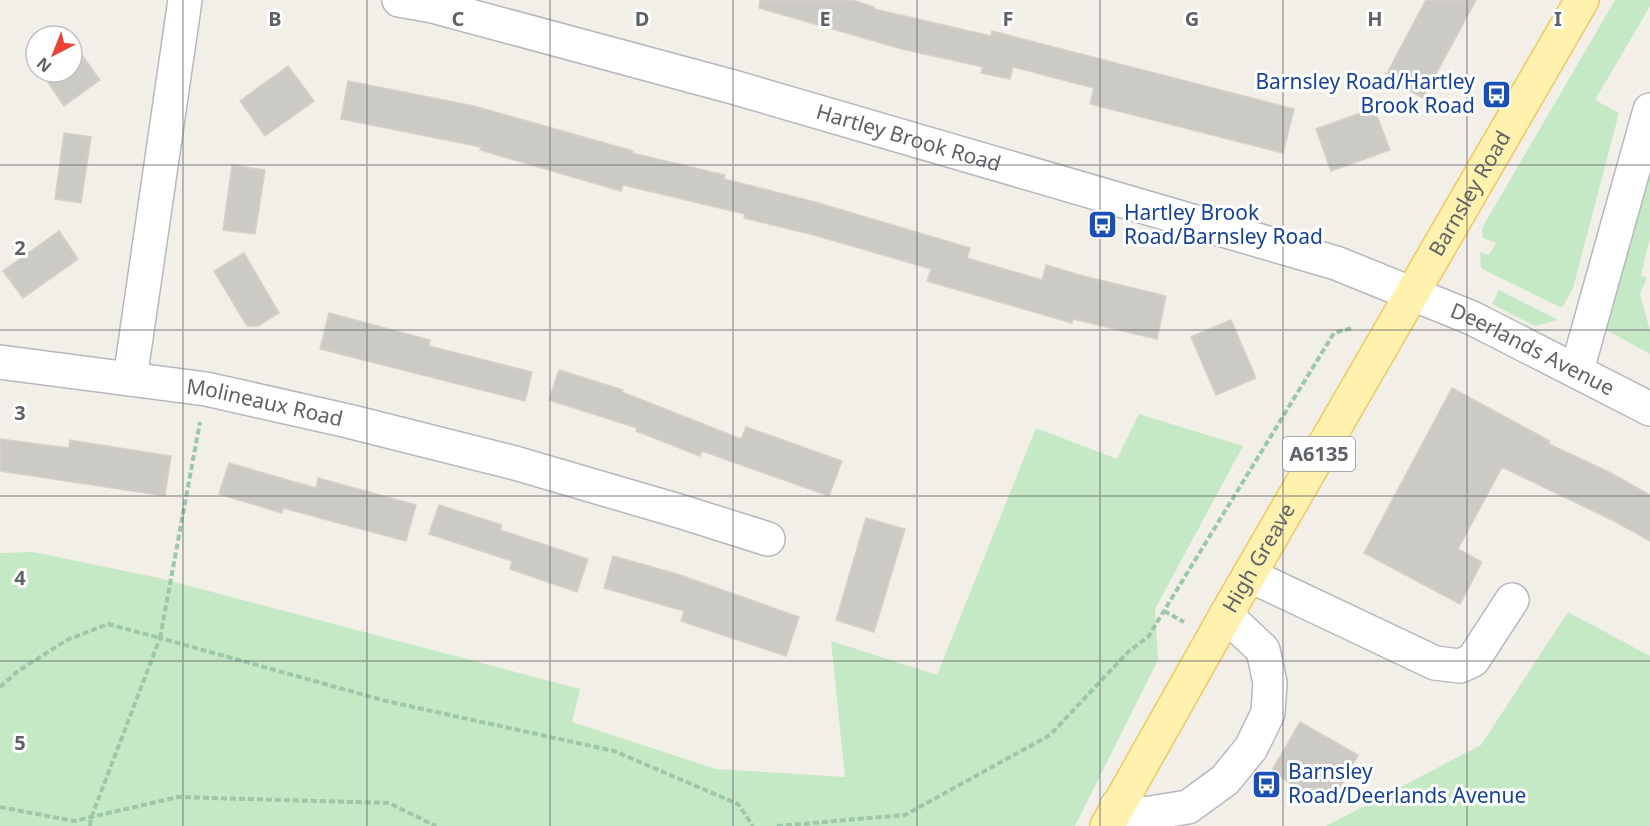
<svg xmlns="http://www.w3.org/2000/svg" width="1650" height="826" font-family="'Noto Sans',sans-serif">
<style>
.green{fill:#c5e8c5}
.building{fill:#cccac5;stroke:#d6d1c6;stroke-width:1.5}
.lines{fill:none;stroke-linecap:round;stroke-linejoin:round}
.minor-casing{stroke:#b5b8bc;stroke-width:36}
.major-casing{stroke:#f2c960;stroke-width:36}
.path{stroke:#9cc7a9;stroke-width:4;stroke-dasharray:6 3;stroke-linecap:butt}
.minor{stroke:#fff;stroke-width:33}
.major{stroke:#fff2af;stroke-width:33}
.grid{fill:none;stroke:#5f6368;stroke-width:1.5;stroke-opacity:0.55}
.labels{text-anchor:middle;stroke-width:6;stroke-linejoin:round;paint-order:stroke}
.shield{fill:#fff;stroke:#8f9295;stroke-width:1.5}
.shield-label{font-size:20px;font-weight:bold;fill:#5f6368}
.transit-label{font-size:21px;fill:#164399;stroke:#fff;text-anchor:start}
.street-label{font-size:21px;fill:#5f6368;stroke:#fff}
.grid-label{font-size:20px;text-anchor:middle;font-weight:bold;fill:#5f6368;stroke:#fff;stroke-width:6;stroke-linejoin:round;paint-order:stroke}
</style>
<rect width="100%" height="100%" fill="#f1efe8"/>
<path class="green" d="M1615 0H1650V6L1595 100 1619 113 1573 288 1562 308 1484 270 1481 267 1480 252 1489 255 1496 243 1483 238 1482 228Z
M1650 153V238L1641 275 1647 278 1640 294 1650 331V354L1605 329Z
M1499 290 1558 320 1535 326 1492 304Z
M1139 414 1243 446 1155 609 1158 660 1075 826H0V553L33 552 159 578 580 689 572 722 716 769 845 777 831 641 937 675 1036 428 1117 459Z
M1568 612 1650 656V826H1326L1481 745Z"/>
<path class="building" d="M760 0H852L874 7V9L991 36 992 31 1294 109 1283 153 1090 104 1094 88 1013 67 1010 79 981 73 983 67 902 49 759 8Z
M1426 0H1476L1423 98 1385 77Z
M72 41 100 80 64 106 41 72H72Z
M288 66 314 101 265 136 240 101Z
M348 81 474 106 633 151 632 153 725 175 724 179 815 202 970 248 967 258 1042 280 1046 265 1083 276 1166 296 1157 339 1073 319 1072 323 927 281 931 269 814 235 744 218 745 214 623 185 621 191 480 150 481 147 341 119Z
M1374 108 1390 150 1331 171 1316 129Z
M64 133 91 137 81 203 55 199Z
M232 165 265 170 255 234 223 230Z
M59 231 78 259 23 298 3 271Z
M244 253 279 313 258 326H247L214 271Z
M329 313 430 340 429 346 532 372 525 401 320 349Z
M1231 320 1256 378 1216 395 1191 337Z
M559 370 623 390 622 392 741 439 746 427 842 461 829 496 702 451 700 456 636 431 637 428 549 400Z
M1452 388 1550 441 1549 444 1611 473 1650 495V541L1614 521 1502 467 1458 549 1482 562 1460 604 1364 553Z
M0 439 69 448 70 440 171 456 165 496 0 471Z
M229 463 316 488 318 478 416 505 406 541 283 508 282 513 219 494Z
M439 505 502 525 500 530 588 559 577 592 510 569 512 561 429 534Z
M866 518 905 529 874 632 836 620Z
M613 556 677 574 799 617 786 656 681 621 684 611 604 588Z
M1300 722 1358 755 1330 806 1271 772Z"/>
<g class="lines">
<defs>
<g id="minor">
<path id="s1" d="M399 0 433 6 733 87 1336 263 1472 318 1650 409"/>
<path id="s2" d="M0 362 206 389 348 421 515 463 679 511 768 539"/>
<path d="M1577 370 1650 110"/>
<path d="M130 379 185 0"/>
<path d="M1249 575 1435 663 1460 666 1473 660 1512 600"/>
<path d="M1117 806 1144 814 1188 807 1225 780 1251 748 1268 713 1270 683 1263 650 1226 615"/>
</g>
<g id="major">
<path id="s3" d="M1107 826 1226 615 1582 0"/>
</g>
</defs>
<use href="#minor" class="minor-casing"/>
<use href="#major" class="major-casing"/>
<path class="path" d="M1164 611 1184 622
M0 687 18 671 67 640 108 624 160 638 200 422
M0 807 74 821 178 797 389 803 436 826
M90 826 91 818 160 638 386 701 614 751 738 804 753 826
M777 826 905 815 1050 735 1128 652 1148 637 1334 333 1352 328"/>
<use href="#minor" class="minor"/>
<use href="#major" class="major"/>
</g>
<path class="grid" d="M183 0V826M367 0V826M550 0V826M733 0V826M917 0V826M1100 0V826M1283 0V826M1467 0V826M0 165H1650M0 330H1650M0 496H1650M0 661H1650"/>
<defs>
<symbol id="bus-square" viewBox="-11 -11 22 22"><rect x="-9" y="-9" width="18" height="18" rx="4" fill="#1a4fb4" stroke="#fff"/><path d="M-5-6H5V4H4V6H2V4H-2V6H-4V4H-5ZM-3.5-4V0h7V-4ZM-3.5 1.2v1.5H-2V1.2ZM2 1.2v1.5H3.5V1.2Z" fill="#fff"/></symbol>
</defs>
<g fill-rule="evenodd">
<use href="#bus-square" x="1480" y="78" width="33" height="33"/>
<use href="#bus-square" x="1086" y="208" width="33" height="33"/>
<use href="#bus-square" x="1250" y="768" width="33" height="33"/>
</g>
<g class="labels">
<rect class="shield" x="1283" y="437" width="72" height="34" rx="4.5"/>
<g class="shield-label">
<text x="1319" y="461">A6135</text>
</g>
<g class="transit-label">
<text x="1475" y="89" text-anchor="end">Barnsley Road/Hartley<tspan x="1475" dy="24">Brook Road</tspan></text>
<text x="1124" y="220">Hartley Brook<tspan x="1124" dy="24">Road/Barnsley Road</tspan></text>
<text x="1288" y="779">Barnsley<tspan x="1288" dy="24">Road/Deerlands Avenue</tspan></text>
</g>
<g class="street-label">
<text dy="7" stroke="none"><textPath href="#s1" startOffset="528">Hartley Brook Road</textPath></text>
<text dy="7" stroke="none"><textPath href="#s3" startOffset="729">Barnsley Road</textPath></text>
<text dy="7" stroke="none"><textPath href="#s1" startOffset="1188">Deerlands Avenue</textPath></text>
<text dy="7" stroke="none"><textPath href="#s2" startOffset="268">Molineaux Road</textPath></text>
<text dy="7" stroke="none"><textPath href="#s3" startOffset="308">High Greave</textPath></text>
</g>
</g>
<g class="grid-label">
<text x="275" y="26">B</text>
<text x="458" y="26">C</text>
<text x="642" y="26">D</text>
<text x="825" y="26">E</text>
<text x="1008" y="26">F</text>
<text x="1192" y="26">G</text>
<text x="1375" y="26">H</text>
<text x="1558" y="26">I</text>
<text x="20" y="255">2</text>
<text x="20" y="420">3</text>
<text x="20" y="585">4</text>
<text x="20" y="750">5</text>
</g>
<g transform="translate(54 54) rotate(222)"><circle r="28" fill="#ffffff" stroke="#bfc1c3" stroke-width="1.5"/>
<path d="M0-4.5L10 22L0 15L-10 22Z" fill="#ea4335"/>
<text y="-9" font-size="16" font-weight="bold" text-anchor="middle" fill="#5f6368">N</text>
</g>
</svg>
